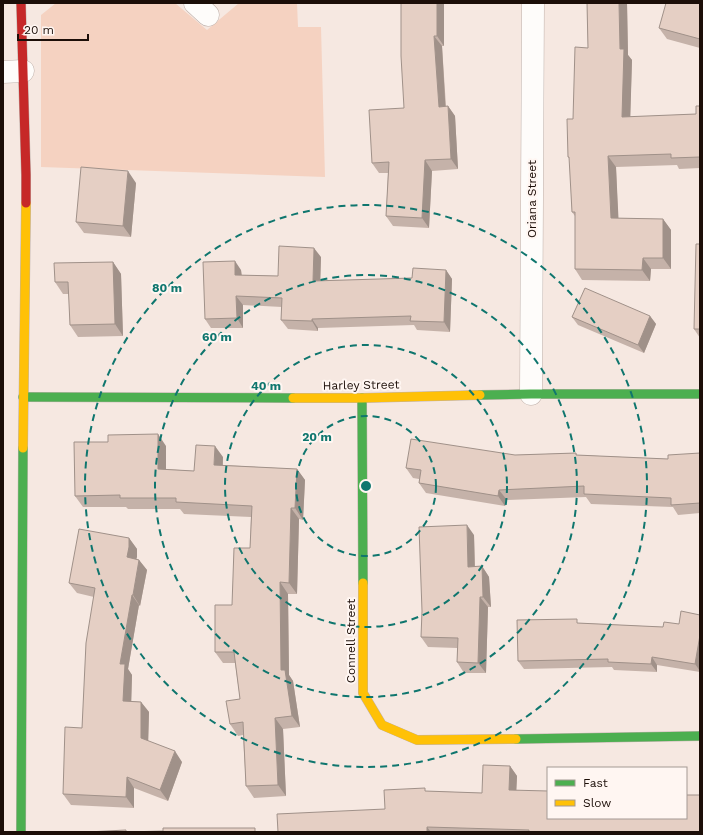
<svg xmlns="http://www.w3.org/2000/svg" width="703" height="835" font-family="'Work Sans',sans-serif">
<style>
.green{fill:#f5d2c1}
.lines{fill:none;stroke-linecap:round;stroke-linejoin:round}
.street-casing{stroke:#beb0aa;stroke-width:23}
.fast-casing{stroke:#beb0aa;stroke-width:10}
.slow-casing{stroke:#beb0aa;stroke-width:10}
.jam-casing{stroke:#beb0aa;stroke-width:10}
.street{stroke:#fefcfa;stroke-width:22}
.fast{stroke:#4caf50;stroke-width:9}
.slow{stroke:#ffc107;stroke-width:9}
.jam{stroke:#c62828;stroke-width:9}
.wall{fill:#c5b2a9}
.shaded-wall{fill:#a09189}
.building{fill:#e5cfc4;stroke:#a09189}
.ring{fill:none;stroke:#0f766e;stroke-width:2;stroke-dasharray:7 5}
.labels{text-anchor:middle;stroke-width:4;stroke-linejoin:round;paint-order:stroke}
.street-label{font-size:12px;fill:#1c0e08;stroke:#fff6f2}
.centre{fill:#0f766e;stroke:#fff6f2;stroke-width:2}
.ring-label{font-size:12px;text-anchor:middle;font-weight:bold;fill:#0f766e;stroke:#fff6f2;stroke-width:4;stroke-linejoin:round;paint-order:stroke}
</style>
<rect width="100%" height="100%" fill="#f6e8e1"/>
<path class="green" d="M56 3H175L207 30 239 3H297L298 27H321L325 177 41 167V15Z"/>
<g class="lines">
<defs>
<path id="street" d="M195 3 208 15
M3 72 23 71
M531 394 533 3"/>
<path id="fast" d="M480 395 531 394H700
M23 397 293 398
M362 398 363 583
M516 739 700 736
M21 832 23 448"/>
<path id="slow" d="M293 398H362L480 395
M23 448 26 203
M363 583V693L382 725 417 740 516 739"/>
<path id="jam" d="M21 3 26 175V203"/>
</defs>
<use href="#street" class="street-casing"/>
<use href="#fast" class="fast-casing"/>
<use href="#slow" class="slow-casing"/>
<use href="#jam" class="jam-casing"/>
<use href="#street" class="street"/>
<use href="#fast" class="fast"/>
<use href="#slow" class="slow"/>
<use href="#jam" class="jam"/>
</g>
<path class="wall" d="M444 3V46H442L446 106H448L455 116 458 169 432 171 429 228 393 226 386 216 388 173H379L372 163 404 108Z
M587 3H627L628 55 632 60 630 117 696 114 700 106V168L679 169 677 165 616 167 618 218 663 219 671 230V269H651L650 281 582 280 575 269V216L572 212 570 159 568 157 573 119 588 48Z
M700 3V48L667 39 659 28Z
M136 183 131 237 84 233 76 222Z
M700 244V338L694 329Z
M321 257 320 281 412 278 446 270 452 279 450 332 417 330 414 325 318 328V331L288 329 281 320 282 307 243 305V328H211L205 319 241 270 242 275 278 276Z
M113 262 121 274 123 336 78 337 70 325 69 294H63L55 282Z
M650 316 656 324 644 353 578 325 572 317Z
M166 446V469L194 471 223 457V465L297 469 305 480 303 520 299 519 297 594H288L289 675 293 681 300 727 283 729 286 796 254 798 246 786 243 735 238 736 230 724 240 699 235 663H223L215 652 232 605 250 548 251 517 184 514 180 509H128L126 507H83L75 496Z
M576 453 577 455 668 459 700 453V513L678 515 673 507 591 504 586 497 507 500 505 506 426 493 419 483V479L413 478 406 468 515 455Z
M474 535 475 567 482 566 489 577 491 607H488L486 673H464L457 662V648L428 647 421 637Z
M129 538 137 549 136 559 139 560 147 570 140 606 139 605 128 669 132 675 131 701 141 702 149 712 148 741 182 762 168 801 134 788V808L71 805 63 794 82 728 94 597 77 593 69 583Z
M700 615V672L657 665V672L614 670 612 667 524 669 518 661 580 623 663 627 679 624Z
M510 766 517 776 516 790 700 832H278L385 809 427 791 482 793Z"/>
<path class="shaded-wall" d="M437 3H444V46L437 36Z
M619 3H627L628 55 632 60 630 128 622 117Z
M434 36 442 46 446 117 439 107Z
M448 106 455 116 458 169 451 159Z
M608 156 616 167 619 229 611 218Z
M425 160 432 171 429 228 422 218Z
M128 171 136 183 131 237 123 226Z
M663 219 671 230V269L663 258Z
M314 248 321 257 320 291 313 281Z
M643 258 651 269 650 281 642 270Z
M235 261 241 270 242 284 235 275Z
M113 262 121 274 123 336 115 324Z
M446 270 452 279 450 332 444 322Z
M236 296 243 305V328L237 318Z
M650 316 656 324 644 353 638 345Z
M312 319 318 328V331L312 321Z
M158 434 166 446V480L158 469Z
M215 446 223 457 222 476 214 465Z
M297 469 305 480 303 520 295 508Z
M499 490 507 500 505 506 498 496Z
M291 508 299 519 297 594 289 583Z
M467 525 474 535 475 577 468 567Z
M129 538 137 549V557L134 568 127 557Z
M139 560 147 570 140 606 133 595Z
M482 566 489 577 491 607 483 597Z
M280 582 288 594 289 675 293 681 300 727 292 716 281 670Z
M132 595 139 605 128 669 132 675 131 712 123 701 120 664Z
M480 597 488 607 486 673 478 663Z
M700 635V671L695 664Z
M652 657 657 665V672L651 664Z
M141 702 149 712 148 749 141 738Z
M275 718 283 729 286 796 278 785Z
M175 751 182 762 168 801 160 790Z
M510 766 517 776 516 800 509 790Z
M127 777 134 788V808L126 797Z
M427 827 431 832H427Z"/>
<path class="building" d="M401 3H437V36H434L439 107 448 106 451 159 425 160 422 218 386 216 389 162 372 163 369 110 404 108 401 56Z
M587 3H619L620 49H624L622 117 696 114V106H700V157L671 158V154L608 156 611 218 663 219V258H643L642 270 575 269V212H572L569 157H568L567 119H573L575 47 588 48Z
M666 3H700V39L659 28Z
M81 167 128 171 123 226 76 222Z
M696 244H700V329H694Z
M279 246 314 248 313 281 412 278 413 268 446 270 444 322 410 321 411 316 312 319V321L281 320 282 298 236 296 237 318 205 319 203 262 235 261V275L278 276Z
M113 262 115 324 70 325 68 282H55L54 263Z
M585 288 650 316 638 345 572 317Z
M158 434V469L194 471 196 445 215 446 214 465 297 469 295 508H291L289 583 280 582 281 670H285L292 716 275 718 278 785 246 786 243 722 230 724 226 701 240 699 234 652H215V605H232L234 548H250L252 506 176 502V498H120V495L75 496 74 442H108V435Z
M411 439 515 455 576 453V455L668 459V455L700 453V503L671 505V498L584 494V486L499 490 498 496 419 483 421 470 406 468Z
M467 525 468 567 482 566 483 597H480L478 663 457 662 458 638 421 637 422 611 419 527Z
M79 529 129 538V547L127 557 139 560 133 595H132L120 664H125L123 701 141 702V738L175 751 160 790 127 777 126 797 63 794 65 727 82 728 86 643 95 588 69 583Z
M681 611 700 615V635L695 664 652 657 651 664 608 662V659L518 661 517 620 577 619V623L663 627 664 622 679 624Z
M483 765 510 766 509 790 548 791V818H686V795H700V832H529V830L427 827V832H278L277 814 385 809 384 790 425 788V791L482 793Z
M163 828H255V832H87L126 830V832L163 831Z"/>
<g class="ring">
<circle cx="366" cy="486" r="70"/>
<circle cx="366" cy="486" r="141"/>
<circle cx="366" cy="486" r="211"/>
<circle cx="366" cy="486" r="281"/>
</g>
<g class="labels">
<g class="street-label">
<text transform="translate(532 199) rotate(-90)" y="4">Oriana Street</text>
<text transform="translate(361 385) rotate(-1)" y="4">Harley Street</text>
<text transform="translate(351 641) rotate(-90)" y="4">Connell Street</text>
</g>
</g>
<circle cx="366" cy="486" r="6" class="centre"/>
<g class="ring-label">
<text x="167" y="292">80 m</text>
<text x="217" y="341">60 m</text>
<text x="266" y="390">40 m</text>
<text x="317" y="441">20 m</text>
</g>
<rect width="703" height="835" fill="none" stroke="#1c0e08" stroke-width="8"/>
<rect x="547" y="767" width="140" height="52" fill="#fff6f2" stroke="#a49994"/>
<rect x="555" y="780" width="20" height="6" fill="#4caf50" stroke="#a49994"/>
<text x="583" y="787" font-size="12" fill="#1c0e08">Fast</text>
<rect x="555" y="800" width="20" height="6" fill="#ffc107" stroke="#a49994"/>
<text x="583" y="807" font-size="12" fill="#1c0e08">Slow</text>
<path d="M18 34v6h70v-6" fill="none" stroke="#1c0e08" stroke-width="2"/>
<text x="24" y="34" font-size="12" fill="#1c0e08" stroke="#fff6f2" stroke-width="3" paint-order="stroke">20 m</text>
</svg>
